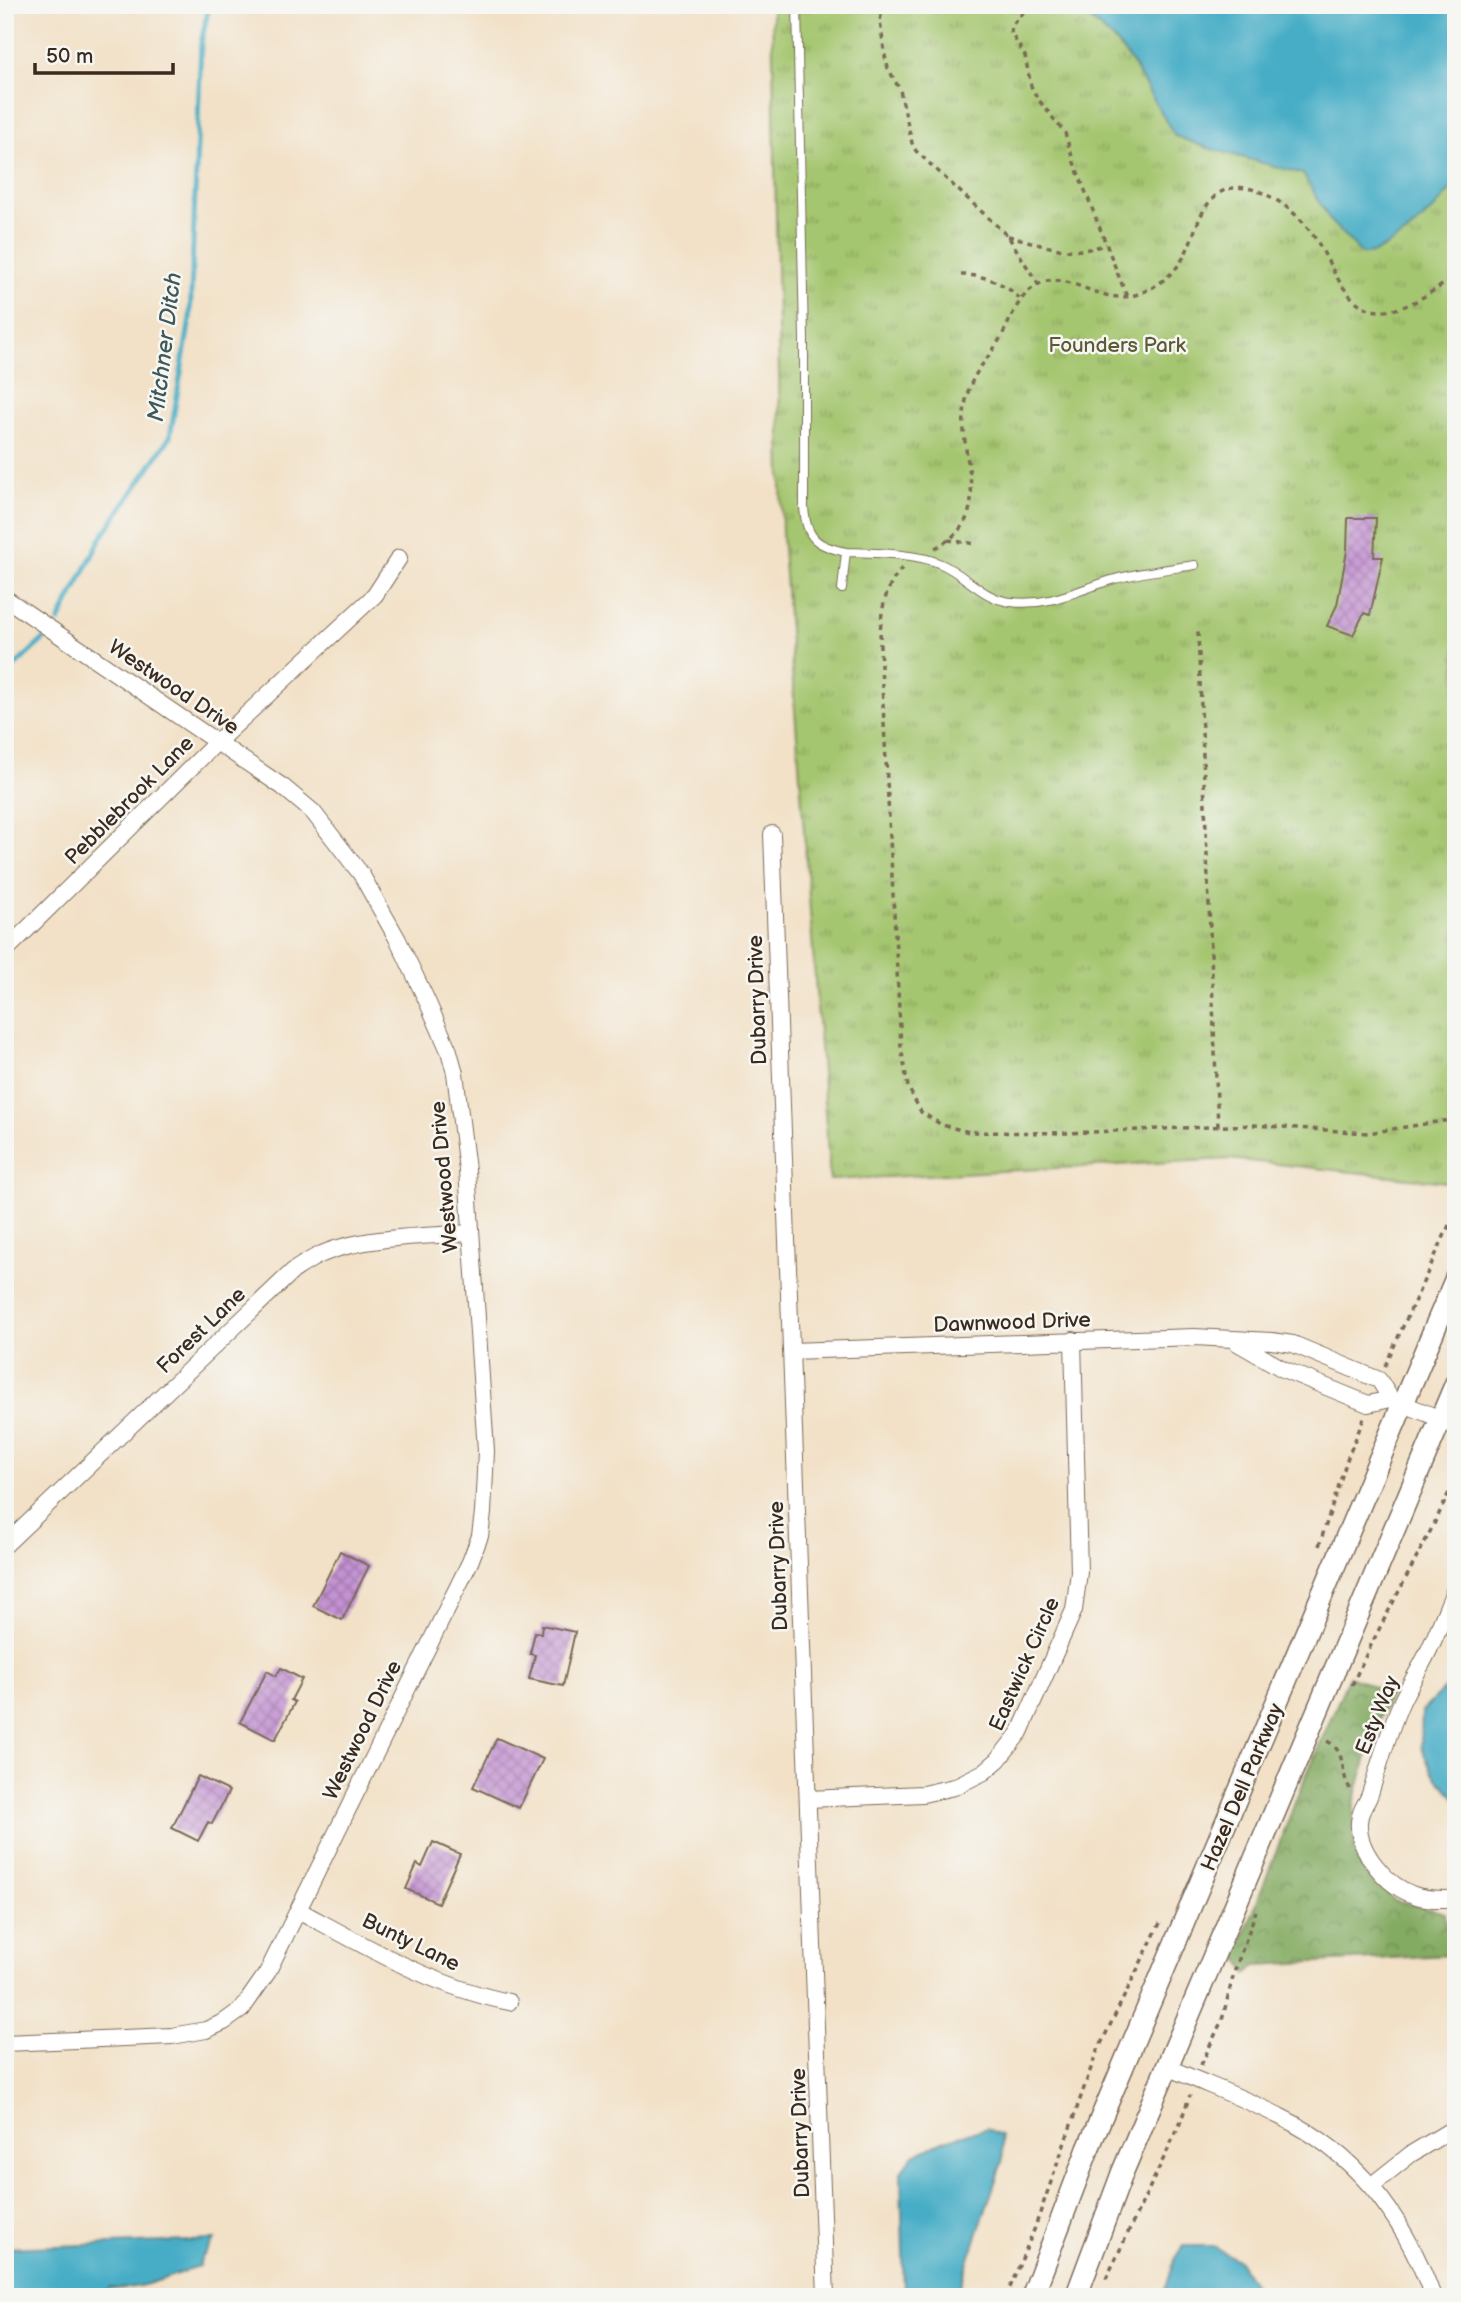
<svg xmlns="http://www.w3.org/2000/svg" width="1461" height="2302" font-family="'Balsamiq Sans',sans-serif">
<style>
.forest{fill:url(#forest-crowns);stroke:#606a40;stroke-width:2}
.park{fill:url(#park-tufts);stroke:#707846;stroke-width:2}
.water{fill:#47adc6;stroke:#416c72;stroke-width:2}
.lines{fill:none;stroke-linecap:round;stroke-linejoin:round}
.stream{stroke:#47adc6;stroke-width:5}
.building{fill:url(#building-cross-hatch)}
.lane-casing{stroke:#7b6a59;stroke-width:10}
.street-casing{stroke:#7b6a59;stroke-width:18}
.secondary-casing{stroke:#7b6a59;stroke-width:24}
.path{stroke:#7b6a59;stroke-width:3.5;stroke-dasharray:5 5;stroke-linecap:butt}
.lane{stroke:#fff;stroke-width:8}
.street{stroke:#fff;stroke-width:16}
.secondary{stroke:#fff;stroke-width:21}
.labels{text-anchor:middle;stroke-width:5;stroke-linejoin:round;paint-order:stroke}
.park-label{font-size:21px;fill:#5b5936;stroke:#f6f6f2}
.street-label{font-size:21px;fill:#3b2a1e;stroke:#f6f6f2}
.water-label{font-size:23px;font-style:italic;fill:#3f5859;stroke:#f6f6f2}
</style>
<defs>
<pattern id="forest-crowns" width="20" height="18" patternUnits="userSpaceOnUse" patternTransform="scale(1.75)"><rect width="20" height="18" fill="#84ab62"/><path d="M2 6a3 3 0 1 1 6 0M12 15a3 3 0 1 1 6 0" fill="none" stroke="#6d8b50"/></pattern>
<pattern id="park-tufts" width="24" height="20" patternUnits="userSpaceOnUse" patternTransform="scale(1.75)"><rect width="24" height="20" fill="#a5c66f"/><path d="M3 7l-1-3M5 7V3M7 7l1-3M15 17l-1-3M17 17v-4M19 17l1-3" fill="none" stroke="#88a15b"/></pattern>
<pattern id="building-cross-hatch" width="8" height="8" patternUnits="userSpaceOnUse" patternTransform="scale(1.75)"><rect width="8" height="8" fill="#c392d2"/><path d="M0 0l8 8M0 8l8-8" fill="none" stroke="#a077aa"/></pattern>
</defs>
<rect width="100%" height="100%" fill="#f6f6f2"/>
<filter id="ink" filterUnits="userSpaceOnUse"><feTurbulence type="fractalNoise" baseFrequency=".0143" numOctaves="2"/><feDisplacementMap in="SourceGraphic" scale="14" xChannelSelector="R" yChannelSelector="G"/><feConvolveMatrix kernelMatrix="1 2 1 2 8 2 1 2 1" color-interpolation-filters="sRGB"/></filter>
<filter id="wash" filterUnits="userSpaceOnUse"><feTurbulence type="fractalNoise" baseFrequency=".00686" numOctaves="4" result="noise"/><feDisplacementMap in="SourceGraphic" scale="28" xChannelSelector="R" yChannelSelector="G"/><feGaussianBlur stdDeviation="1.57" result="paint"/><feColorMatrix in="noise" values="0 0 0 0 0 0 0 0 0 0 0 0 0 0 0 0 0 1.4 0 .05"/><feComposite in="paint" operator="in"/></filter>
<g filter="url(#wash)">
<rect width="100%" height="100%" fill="#f2e1c7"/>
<path class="forest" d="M1349 1676 1390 1694 1374 1732 1354 1803 1353 1837 1358 1863 1394 1900 1445 1913 1449 1955 1256 1965 1247 1974 1237 1954 1298 1795Z"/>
<path class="park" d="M772 5H1456V1183L1229 1159 830 1180 782 535Z"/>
<path class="water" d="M1081 5H1456V183L1435 208 1406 234 1374 253 1362 254 1331 222 1303 174 1208 148 1175 136 1131 61 1113 39 1083 13Z
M1456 1683V1799L1432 1772 1421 1746 1422 1711 1446 1687Z
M987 2128 1001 2136 1003 2159 956 2297H904L901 2172 914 2155 945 2140Z
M215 2240 201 2259 199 2267C170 2274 141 2292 110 2288L102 2297H5V2248Z
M1183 2246H1214L1239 2261 1261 2297H1163L1175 2258Z"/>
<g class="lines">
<path class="stream" d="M59 621 101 538 170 437 190 319 201 43 209 5
M5 675 44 639"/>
</g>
<g id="blocks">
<path class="building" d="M1348 518H1376L1374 557H1383L1370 615 1364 613 1353 635 1327 626 1337 605 1347 551Z
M340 1551 369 1566 342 1620 313 1606Z
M542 1625 575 1632 563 1686 529 1679 535 1655 530 1654 535 1632 541 1633Z
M281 1668 302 1679 291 1700 295 1702 275 1740 240 1722 267 1671 276 1676Z
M497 1738 543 1759 519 1808 473 1787Z
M198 1776 229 1791 212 1824 208 1822 198 1841 172 1828Z
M433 1842 460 1854 438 1903 406 1889 417 1864 422 1867Z"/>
</g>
</g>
<g filter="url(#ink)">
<use href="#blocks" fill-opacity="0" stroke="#7b6a59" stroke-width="2"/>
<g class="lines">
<defs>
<path id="lane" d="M797 5 804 339V507C806 539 817 546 846 552L842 589
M846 552C874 553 916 553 941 564 966 575 983 599 1011 602 1049 607 1080 589 1115 579 1141 572 1169 569 1195 565"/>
<path id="street" d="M5 598 283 787 313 812 361 874 398 940 427 1001 449 1051 455 1073 467 1170 486 1451 483 1513 480 1536 470 1562 267 1973 242 2009 224 2022 206 2030 172 2036 5 2043
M772 834 826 2297
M5 951 217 742 375 595 399 558
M1236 1342 1283 1369 1368 1404 1391 1399
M791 1351 1194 1337 1272 1341 1293 1344 1379 1380 1391 1399 1456 1425
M5 1545 293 1271C302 1265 312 1258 322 1254 360 1237 427 1236 470 1233
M1456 1587C1446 1610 1437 1634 1426 1656 1418 1672 1408 1687 1401 1703 1388 1733 1380 1763 1370 1794 1366 1806 1360 1808 1359 1822 1357 1851 1387 1886 1414 1895 1427 1900 1442 1899 1456 1899
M808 1799 923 1794 954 1787 984 1772 998 1760 1020 1732 1074 1610 1079 1572 1073 1340
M298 1910C365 1946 434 1987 509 2002
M1167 2067C1205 2084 1244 2098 1281 2117 1357 2154 1405 2218 1433 2297
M1372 2185 1411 2154 1456 2127"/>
<path id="secondary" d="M1032 2297 1088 2149 1456 1278
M1076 2297 1123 2171 1456 1383"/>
</defs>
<use href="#lane" class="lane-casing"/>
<use href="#street" class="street-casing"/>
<use href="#secondary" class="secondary-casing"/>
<path class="path" d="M883 5 880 21 885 56 888 68 900 90 912 143 916 151 1008 236 1038 284
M1030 5 1012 25 1011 33 1025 56 1031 86 1037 98 1065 133 1073 160 1127 297
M1008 236C1044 244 1069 259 1106 244
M961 275C984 275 1004 282 1020 299
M948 540 976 544
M935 548C1000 515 956 461 965 406 970 372 986 364 1001 337 1012 318 1017 297 1037 285 1067 267 1099 308 1138 294 1155 288 1170 277 1180 263 1197 238 1198 194 1233 188 1245 186 1258 190 1269 196 1287 205 1304 221 1315 238 1333 265 1346 313 1384 311 1412 309 1433 289 1456 277
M902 568C882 591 880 618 880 647L901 1047 908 1087 921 1112 942 1125 969 1132 1068 1133 1253 1125 1368 1133 1456 1119
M1198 632 1218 1127
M1385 1366 1456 1210
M1319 1546 1348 1457 1364 1418
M1352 1685C1384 1614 1425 1548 1456 1477
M1327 1741C1349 1752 1338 1777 1353 1792
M1201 2065 1222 2020 1234 1973 1256 1911
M1106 2279 1179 2126 1190 2095
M1006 2297 1034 2230 1096 2054 1161 1921"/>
<use href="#lane" class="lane"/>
<use href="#street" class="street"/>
<use href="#secondary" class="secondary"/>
</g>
</g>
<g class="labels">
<g class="park-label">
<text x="1117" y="352">Founders Park</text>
</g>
<g class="street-label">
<text transform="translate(174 687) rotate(34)" y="7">Westwood Drive</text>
<text transform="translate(129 800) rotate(-45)" y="7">Pebblebrook Lane</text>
<text transform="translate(757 1000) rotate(-92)" y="7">Dubarry Drive</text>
<text transform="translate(444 1177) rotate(-95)" y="7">Westwood Drive</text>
<text transform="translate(1012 1322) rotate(-2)" y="7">Dawnwood Drive</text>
<text transform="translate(201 1330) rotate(-44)" y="7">Forest Lane</text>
<text transform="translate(778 1566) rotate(-92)" y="7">Dubarry Drive</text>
<text transform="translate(1024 1664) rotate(-66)" y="7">Eastwick Circle</text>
<text transform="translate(1377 1715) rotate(-68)" y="7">Esty Way</text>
<text transform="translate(362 1730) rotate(-64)" y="7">Westwood Drive</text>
<text transform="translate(1242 1787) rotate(-67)" y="7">Hazel Dell Parkway</text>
<text transform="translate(411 1942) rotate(26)" y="7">Bunty Lane</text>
<text transform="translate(800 2133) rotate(-92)" y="7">Dubarry Drive</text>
</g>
<g class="water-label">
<text transform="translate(164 347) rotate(-83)" y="8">Mitchner Ditch</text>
</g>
</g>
<rect width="1461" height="2302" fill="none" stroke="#f6f6f2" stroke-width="28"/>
<path d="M35 63v10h138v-10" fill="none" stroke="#3b2a1e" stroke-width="3.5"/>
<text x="46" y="63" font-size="21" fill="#3b2a1e" stroke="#f6f6f2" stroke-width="5" paint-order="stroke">50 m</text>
</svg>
